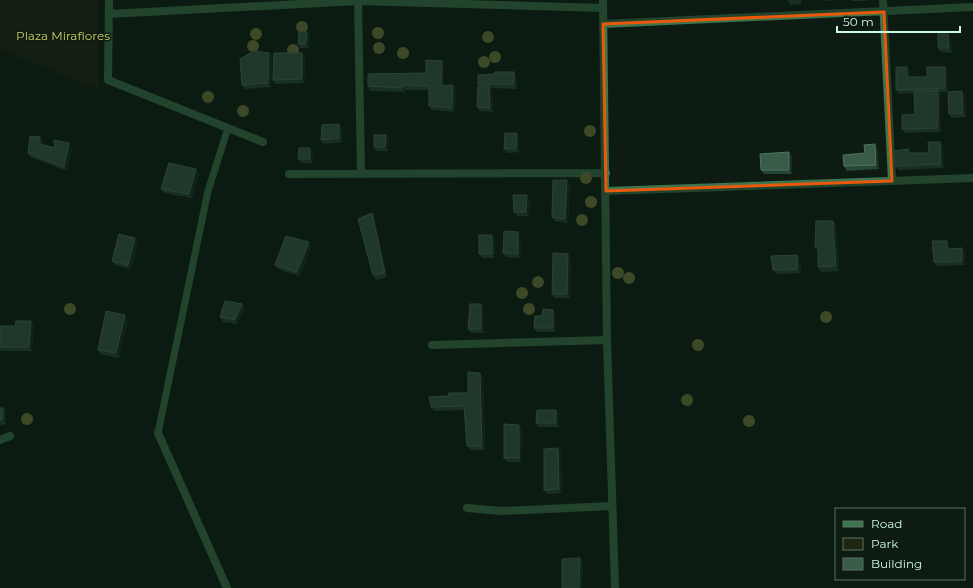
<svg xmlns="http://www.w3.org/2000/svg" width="973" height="588" font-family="Montserrat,sans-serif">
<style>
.green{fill:#202411}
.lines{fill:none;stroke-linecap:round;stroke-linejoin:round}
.service{stroke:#3d754e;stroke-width:7}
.minor{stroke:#3d754e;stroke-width:8}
.tree{fill:#787f3e}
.wall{fill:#274736}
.shaded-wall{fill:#152e20}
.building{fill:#395b48;stroke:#50745f}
.marked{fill:none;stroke:#e8590c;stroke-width:3;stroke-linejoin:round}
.labels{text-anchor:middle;stroke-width:3;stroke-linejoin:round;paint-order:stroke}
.park-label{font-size:12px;fill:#cfd161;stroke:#0d1b13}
</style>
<rect width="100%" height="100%" fill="#0d1b13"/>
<path class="green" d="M0 0H98L99 89 0 49Z"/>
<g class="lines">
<path class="service" d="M158 433 208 191 228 128"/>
<path class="minor" d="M109 0 108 80 263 142
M358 0 361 173
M603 0 607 340 615 588
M883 0 892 181
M109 14 358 1 603 8
M603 24 973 7
M289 174 606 173
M606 191 973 178
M432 345 607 340
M158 433 227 588
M0 440 10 436
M467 508 502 511 612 506"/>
</g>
<g class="tree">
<circle cx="302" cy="27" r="6"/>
<circle cx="378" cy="33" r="6"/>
<circle cx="256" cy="34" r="6"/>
<circle cx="488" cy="37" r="6"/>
<circle cx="253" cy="46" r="6"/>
<circle cx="379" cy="48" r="6"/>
<circle cx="293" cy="50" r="6"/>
<circle cx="403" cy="53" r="6"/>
<circle cx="495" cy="57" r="6"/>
<circle cx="484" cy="62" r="6"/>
<circle cx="208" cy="97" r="6"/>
<circle cx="243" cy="111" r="6"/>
<circle cx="590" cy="131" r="6"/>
<circle cx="586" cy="178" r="6"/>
<circle cx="591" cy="202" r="6"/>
<circle cx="582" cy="220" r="6"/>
<circle cx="618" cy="273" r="6"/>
<circle cx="629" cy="278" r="6"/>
<circle cx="538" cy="282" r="6"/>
<circle cx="522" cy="293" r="6"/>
<circle cx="70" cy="309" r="6"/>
<circle cx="529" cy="309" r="6"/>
<circle cx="826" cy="317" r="6"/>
<circle cx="698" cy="345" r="6"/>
<circle cx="687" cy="400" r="6"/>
<circle cx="27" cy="419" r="6"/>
<circle cx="749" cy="421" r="6"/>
</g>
<path class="wall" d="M787 0H801V4L790 5Z
M824 0H838L825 1Z
M851 0H868V1H852Z
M310 36 309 48H300L298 44Z
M951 38 952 53 941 52 938 48Z
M302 53 305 57 304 83 275 84 273 80Z
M272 57 271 87 245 89 242 85Z
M442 61 444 65V86L456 90 455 112 432 110 429 106V90H405V92L370 91 368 86 426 73Z
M910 71V77H927L948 71V92H940L941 94V132L905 133 902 129 915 114 914 93 899 94 896 90Z
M514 72 517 77V89L491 88 492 90 493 112 480 111 477 107 480 86 478 84 494 74Z
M965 96 966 117 952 118 949 114Z
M342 128V142L324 144 321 140Z
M517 133 519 137V152L507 153 504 149Z
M386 135 389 139 388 151H376L374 147Z
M43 141V145L55 148 69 143 72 148 67 171 30 157 28 153Z
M943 146 944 168 898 170 895 166 912 153H929Z
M878 149 879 169 847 171 844 166 865 153Z
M313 152V163H301L298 159Z
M792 156V174H764L761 170Z
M199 173 192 198 164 193 161 189Z
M567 180 570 184 568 223 555 221 552 217Z
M530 199 529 216H517L514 212Z
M372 213 374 217 387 277 376 280 373 275Z
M833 221 836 225 839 271 821 272 818 267V251L815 247Z
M492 235 495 239V258H482L479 254Z
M521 236V258L506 257 503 253Z
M135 238 138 243 131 269 115 265 112 261Z
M947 241 949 245 950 249 962 248 965 252V265L936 266 934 262Z
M311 246 300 276 278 269 275 265Z
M797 255 800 259 801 273 776 274 773 270Z
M571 258 570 298H555L552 294Z
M245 308 238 324 223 322 220 317Z
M484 308V333H471L468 329Z
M556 314V332H537L534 328 542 316Z
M128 320 119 358 101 354 98 350Z
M34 325 32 351H0V326H15Z
M480 373 483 377 485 450H470L467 446 464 410 434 411 431 407 448 396 468 393Z
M0 408 6 412V424L0 425Z
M556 410 559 414V427H539L536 423Z
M519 425 522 429 521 462H507L504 458Z
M558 448 561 452 562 493 547 494 544 490Z"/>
<path class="shaded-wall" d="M307 32 310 36 309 48 306 44Z
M948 34 951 38 952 53 949 48Z
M269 53 272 57 271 87 268 83Z
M302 53 305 57 304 83 302 79Z
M442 61 444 65V90L441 86Z
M907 67 910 71V82L907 77Z
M945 67 948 71V92L945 88Z
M514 72 517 77V89L514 84Z
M403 85 405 90V92L402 88Z
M453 85 456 90 455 112 452 108Z
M489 86 492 90 493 112 490 108Z
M938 90 941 94V132L938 128Z
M962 91 965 96 966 117 963 113Z
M339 124 342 128V142L339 138Z
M517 133 519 137V152L516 148Z
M386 135 389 139 388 151 385 147Z
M40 137 43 141 42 148 40 144Z
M940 142 943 146 944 168 941 164Z
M69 143 72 148 67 171 64 167Z
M875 144 878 149 879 169 876 165Z
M310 148 313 152V163L310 159Z
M789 152 792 156V174L789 170Z
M196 169 199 173 192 198 189 194Z
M567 180 570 184 568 223 565 219Z
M527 195 530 199 529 216 526 212Z
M372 213 374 217 387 277 385 273Z
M833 221 836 225 839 271 836 266Z
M518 232 521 236V258L518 254Z
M492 235 495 239V258L492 254Z
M135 238 138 243 131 269 128 265Z
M947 241 949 245 950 253 947 249Z
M309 242 311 246 300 276 297 272Z
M962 248 965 252V265L962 261Z
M568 254 571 258 570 298 567 294Z
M797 255 800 259 801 273 798 269Z
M242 304 245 308 238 324 235 320Z
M481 304 484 308V333L481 329Z
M553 310 556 314V332L553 328Z
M125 315 128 320 119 358 116 353Z
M31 321 34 325 32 351 29 347Z
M480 373 483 377 485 450 482 446Z
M3 408 6 412V424L3 419Z
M556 410 559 414V427L556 423Z
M519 425 522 429 521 462 519 458Z
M558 448 561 452 562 493 559 489Z
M580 558 583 562 582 588H579Z"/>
<path class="building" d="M299 31 307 32 306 44H298Z
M938 34H948L949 48H938Z
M254 51 269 53 268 83 242 85 240 59Z
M274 53H302V79L273 80Z
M426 60 442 61 441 86 453 85 452 108 429 106V86L403 85 402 88 368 86V74L426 73Z
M896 67H907V77H927V67H945V88L896 90Z
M495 72H514V84H478V75L494 74Z
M478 86H489L490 108 477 107Z
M938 90V128L902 129V115L915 114 914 91Z
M962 91 963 113 949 114 948 92Z
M339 124V138L321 140 322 125Z
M505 133H517L516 148 504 149Z
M374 135H386L385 147H374Z
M30 136 40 137V144L55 148 54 140 69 143 64 167 28 153Z
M928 142H940L941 164 895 166 894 151 909 149V153H929Z
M875 144 876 165 844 166 843 155 865 153 864 145Z
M299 148H310V159H298Z
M789 152V170H761L760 154Z
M169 163 196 169 189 194 161 189Z
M553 180H567L565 219 552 217Z
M513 195H527L526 212H514Z
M372 213 385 273 373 275 358 219Z
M816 221H833L836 266 818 267V247H815Z
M504 231 518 232V254L503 253Z
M119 234 135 238 128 265 112 261Z
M479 235H492V254H479Z
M286 236 309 242 297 272 275 265Z
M932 241H947V249L962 248V261L934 262Z
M553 253 568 254 567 294H552Z
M797 255 798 269 773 270 771 256Z
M225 301 242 304 235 320 220 317Z
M470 304H481V329H468Z
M543 309 553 310V328H534L535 316H542Z
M106 311 125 315 116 353 98 350Z
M16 321H31L29 347H0V326H15Z
M468 372 480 373 482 446H467L464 406 431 407 429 397 448 396 449 393H468Z
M0 408H3V419L0 420Z
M537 410H556V423H536Z
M504 424 519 425V458H504Z
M558 448 559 489 544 490V449Z
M580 558 579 588H562V559Z"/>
<path d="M0 0H973V588H0ZM884 12 892 181 606 191 603 24Z" fill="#0d1b13" fill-opacity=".55" fill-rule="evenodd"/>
<path class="marked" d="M884 12 892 181 606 191 603 24Z"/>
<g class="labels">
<g class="park-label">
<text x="63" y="40">Plaza Miraflores</text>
</g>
</g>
<rect x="835" y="508" width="130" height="72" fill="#0d1b13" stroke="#597464"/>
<rect x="843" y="521" width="20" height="6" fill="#3d754e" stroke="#597464"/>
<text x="871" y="528" font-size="12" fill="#ccfade">Road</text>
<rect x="843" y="538" width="20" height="12" fill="#202411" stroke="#597464"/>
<text x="871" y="548" font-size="12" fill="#ccfade">Park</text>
<rect x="843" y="558" width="20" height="12" fill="#395b48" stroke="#597464"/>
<text x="871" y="568" font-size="12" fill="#ccfade">Building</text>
<path d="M837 26v6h123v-6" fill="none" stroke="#ccfade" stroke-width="2"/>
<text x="843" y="26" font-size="12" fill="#ccfade" stroke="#0d1b13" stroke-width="3" paint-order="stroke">50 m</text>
</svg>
